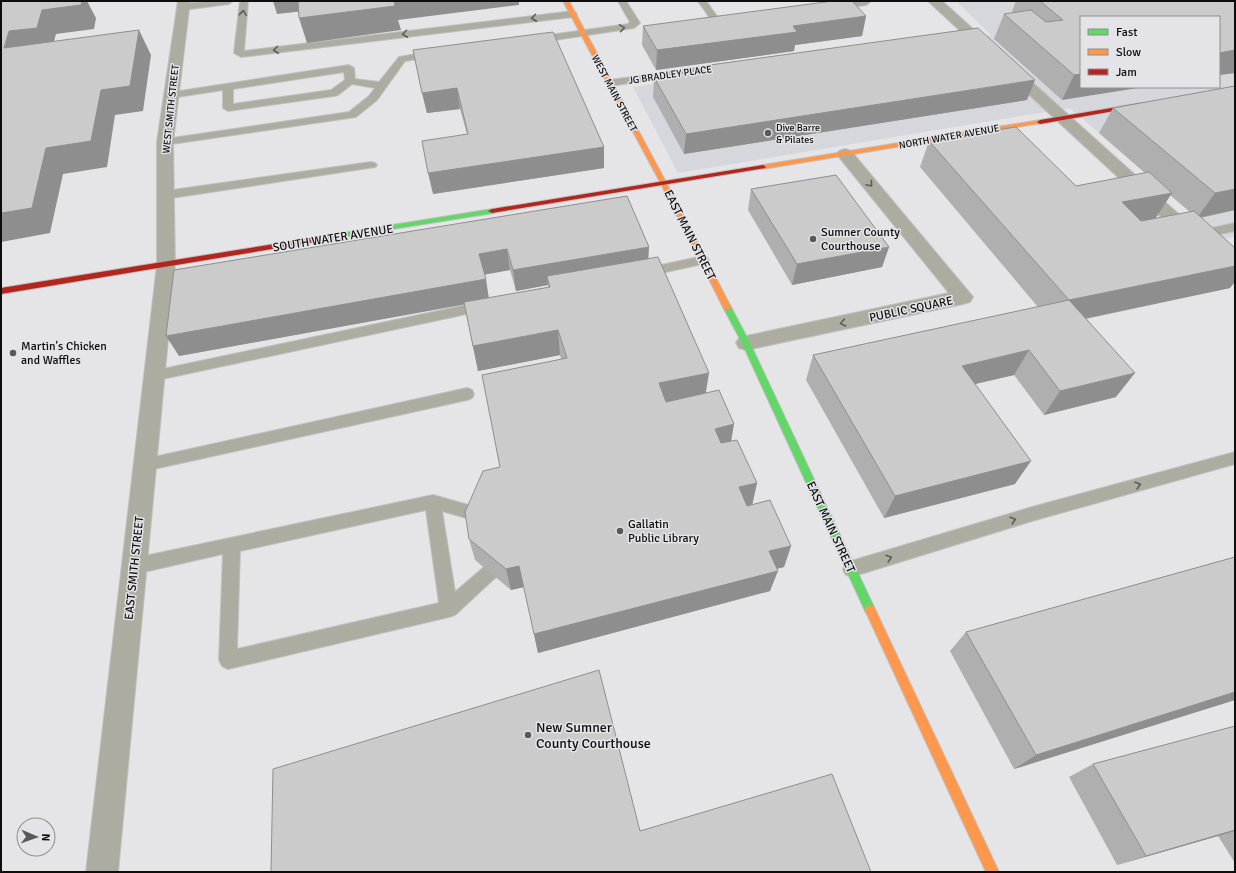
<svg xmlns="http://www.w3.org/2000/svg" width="1236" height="873" font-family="Signika,sans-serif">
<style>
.built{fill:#d6d7dc;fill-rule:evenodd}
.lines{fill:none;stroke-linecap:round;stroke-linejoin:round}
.lane-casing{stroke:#c2c2c4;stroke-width:2}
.street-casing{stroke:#c2c2c4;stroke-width:2}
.fast-casing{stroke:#c2c2c4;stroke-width:2}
.slow-casing{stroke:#c2c2c4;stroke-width:2}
.jam-casing{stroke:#c2c2c4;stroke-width:2}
.lane{fill:#acaca1;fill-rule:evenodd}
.street{fill:#acaca1;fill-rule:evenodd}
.fast{fill:#63d668;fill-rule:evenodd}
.slow{fill:#ff974d;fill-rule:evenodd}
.jam{fill:#b3261e;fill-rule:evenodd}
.wall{fill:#afafaf;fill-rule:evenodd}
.shaded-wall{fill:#8e8e8f}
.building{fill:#cbcbcc;stroke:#8e8e8f}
.oneway{stroke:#5c5c58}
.poi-dot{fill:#59595a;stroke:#e4e4e8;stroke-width:1.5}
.labels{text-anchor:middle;stroke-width:3;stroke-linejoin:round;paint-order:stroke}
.far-street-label{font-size:10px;fill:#0d0d0e;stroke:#e4e4e8}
.far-poi-label{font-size:10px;fill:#0d0d0e;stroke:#e4e4e8;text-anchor:start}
.poi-label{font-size:12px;fill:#0d0d0e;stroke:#e4e4e8;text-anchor:start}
.street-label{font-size:12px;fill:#0d0d0e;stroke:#e4e4e8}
.near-poi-label{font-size:14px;fill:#0d0d0e;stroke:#e4e4e8;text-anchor:start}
</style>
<rect width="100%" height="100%" fill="#e5e5e7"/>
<path class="built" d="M956 1H1235V237L1219 240 1197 218 1070 108 678 173 633 87 991 35ZM1081 17H1219V87H1081Z"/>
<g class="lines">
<defs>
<path id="lane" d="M209 1H233L229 4 183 10 179 7 183 4Z
M240 1H248L244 51 573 11 577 14 573 17 241 57 234 53Z
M618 1H626L640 23 634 28 535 43 530 40 535 37 628 24 630 22Z
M698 1H706L719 19 730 17 735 20 730 23 714 24Z
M853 1 870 2 866 5 835 9 831 6 835 3Z
M434 51 437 52 439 54 437 56 405 61 377 100 356 117 165 145 160 142 165 139 349 112 369 96 375 88 352 84 338 95 334 96 228 111 223 108V90L171 98 166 95 167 93 349 65 354 68 355 79 379 82 399 57ZM344 72 345 80 331 90 233 104V89Z
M729 63 732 64 734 66 732 68 610 86 605 83 610 80Z
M371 162 375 163 377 165 375 167 165 199 161 198 159 195 161 192 165 191Z
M1235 223V231L1197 239 1193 238 1191 235 1193 232Z
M703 256 707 257 709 260 707 263 643 277 639 276 637 273 639 270 643 269Z
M485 301 490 303 492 306 490 309 153 381 148 380 146 376 148 372 153 371Z
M467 388 472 390 474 394 472 398 467 400 145 471 140 469 137 465 140 461 145 459Z
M1235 452V464L1032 521 851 577 845 574 843 569 845 564 851 561 1032 507Z
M433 495 486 510 488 515 486 520 480 522 442 511 455 592 484 567 490 564 496 567 498 572 496 577 455 615 449 617 228 669 222 666 219 660 223 554 135 574 129 571 127 566 129 561 135 558ZM426 510 439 603 237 649 240 551Z"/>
<path id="street" d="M178 1H190L173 142 175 265 118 872H86L157 265V142Z
M928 1H942L1235 265V281L1228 279Z
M845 149 851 151 973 297 970 302 963 304 746 350 739 348 736 343 739 338 746 336 949 293 839 157 837 154 839 151Z"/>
<path id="fast" d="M492 209 496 211 494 213 330 239 326 237 330 235Z
M727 304 730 305 750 343 874 607 875 610 874 613 870 615 866 613 742 343 723 307Z"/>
<path id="slow" d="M563 1H569L667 184 731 307 730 309H724L723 307 661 184Z
M1040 120 1043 122 1042 123 763 169 760 167 763 165Z
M870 605 874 607 999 872H986L865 610 866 607Z"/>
<path id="jam" d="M1141 103 1144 105 1143 106 1040 124 1037 122 1040 120Z
M763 165 766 167 765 168 492 213 488 211 492 209Z
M330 235H333V239L1 294V288Z"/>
</defs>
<use href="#lane" class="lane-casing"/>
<use href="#street" class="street-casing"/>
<use href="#fast" class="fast-casing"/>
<use href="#slow" class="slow-casing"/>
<use href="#jam" class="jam-casing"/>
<use href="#lane" class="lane"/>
<use href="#street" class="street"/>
<use href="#fast" class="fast"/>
<use href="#slow" class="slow"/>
<use href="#jam" class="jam"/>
</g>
<path class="wall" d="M1016 1H1235V73L1219 75V17L1081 87 1062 100 994 39 1004 14 1015 13 1012 11Z
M866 16 862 36 795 45 794 51 656 70 642 45 643 26Z
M413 50 604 147V168L433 194 467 134 460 109 427 113Z
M710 65 1027 100 684 154 653 97 654 77 710 69Z
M1235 86V210L1201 218 1230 288 1086 319 1116 397 1044 415 1014 375 975 384 1015 484 884 518 806 380 813 355 1038 307 920 167 929 141 1076 186 1145 173 1099 133 1113 108ZM1170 195 1190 212 1155 219Z
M751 189 889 247 882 267 792 285 748 210Z
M627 196 648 258 706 393 731 441 757 483 752 504 791 546 784 567 777 569 770 591 538 653 524 587 511 590 475 560 469 539 500 467 561 359 560 355 478 371 464 304 179 356ZM510 270 516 291 548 285V287L489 298 484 274Z
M1235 557V700L1014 769 950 651 966 632Z
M1235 726V863L1218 836 1117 865 1069 777 1093 764Z"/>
<path class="shaded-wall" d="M82 1H87L96 18 94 29 56 34 51 52 4 48 9 31 42 10Z
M273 1H301L304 11 277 14Z
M394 1H519V5L398 20 401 30 307 43 299 18Z
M866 16 862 36 795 45 794 51 656 70 657 50 793 26Z
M139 30 151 55 143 111 115 115 107 167 63 174 50 233 1 242V213L46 148 101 90Z
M1235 50V73L1219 75V53Z
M1081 74V87H1144L1062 100 1074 75Z
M1035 80 1027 100 684 154 686 134Z
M457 88 460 109 427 113 422 93Z
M604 147V168L433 194 428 173Z
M1235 189V210L1197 218 1215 193Z
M1172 193 1155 219 1106 228 1122 202Z
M649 247 648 267 547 276 548 285 516 291 513 270Z
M889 247 882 267 792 285 797 264Z
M507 249 510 270 483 275 479 254Z
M1235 266V282L1230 288 1054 325 1069 300Z
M486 279 489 300 179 356 166 336Z
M558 330 560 355 478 371 473 346Z
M1029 350 1014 375 949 390 962 366Z
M709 373 705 398 657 408 659 383Z
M1135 373 1116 397 1044 415 1060 391Z
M734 424 730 448 711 452 715 429Z
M1031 461 1015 484 884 518 895 496Z
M757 483 752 506 734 510 739 487Z
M791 546 784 567 762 572 769 551Z
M519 566 524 587 511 590 506 569Z
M778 571 770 591 538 653 534 634Z
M1235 692V700L1014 769 1036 755Z
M1235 830V831L1218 836 1117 865 1146 856Z"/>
<path class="building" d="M1 1H82L81 5 42 10 37 28 9 31 4 48 139 30 130 86 101 90 91 141 46 148 32 208 1 213Z
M298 1H394L395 6 299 18Z
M833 1H852L866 16 793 26 797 32 657 50 643 26Z
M1040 1H1235V50L1219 53V17H1081V74L1074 75 1004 14 1031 10 1046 22 1063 20Z
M978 28 1035 80 686 134 654 77 712 69 710 65Z
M553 32 604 147 428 173 422 141 468 134 457 88 422 93 413 50Z
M1235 86V189L1215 193 1113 108Z
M1016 127 1076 186 1149 172 1172 193 1122 202 1141 221 1194 211 1235 248V266L1069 300 1135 373 1060 391 1029 350 962 366 1031 461 895 496 813 355 1069 300 929 141Z
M836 175 889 247 797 264 751 189Z
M627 196 649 247 513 270 507 249 479 254 486 279 166 336 174 270Z
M658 257 709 373 659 383 666 402 719 390 734 424 715 429 721 443 737 440 757 483 739 487 747 506 770 500 791 546 769 551 778 571 534 634 519 566 506 569 469 539 465 512 483 471 500 467 482 375 567 358 558 330 473 346 464 302 550 287 547 276Z
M1235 557V692L1036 755 966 632Z
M599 670 640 831 832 774 871 872H271L273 769Z
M1235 726V830L1146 856 1093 764Z"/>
<defs><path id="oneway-chevron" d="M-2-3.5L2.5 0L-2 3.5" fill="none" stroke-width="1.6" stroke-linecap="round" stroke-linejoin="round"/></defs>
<g class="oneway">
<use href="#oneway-chevron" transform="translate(243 13) rotate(-84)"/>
<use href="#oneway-chevron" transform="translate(534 18) rotate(173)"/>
<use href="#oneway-chevron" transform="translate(622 28) rotate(-9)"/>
<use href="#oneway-chevron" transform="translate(405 34) rotate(173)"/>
<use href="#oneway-chevron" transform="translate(276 50) rotate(173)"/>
<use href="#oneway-chevron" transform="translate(870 184) rotate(50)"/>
<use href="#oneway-chevron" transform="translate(843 323) rotate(168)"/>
<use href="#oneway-chevron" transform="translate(1138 485) rotate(-16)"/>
<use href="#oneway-chevron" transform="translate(1013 520) rotate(-17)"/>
<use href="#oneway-chevron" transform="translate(889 558) rotate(-17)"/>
</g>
<g class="poi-dot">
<circle cx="768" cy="133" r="4"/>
<circle cx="813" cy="239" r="4"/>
<circle cx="13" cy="353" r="4"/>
<circle cx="620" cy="531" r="4"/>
<circle cx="528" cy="735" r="4"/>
</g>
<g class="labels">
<g class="far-street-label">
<text transform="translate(670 74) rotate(-8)" y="4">JG BRADLEY PLACE</text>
<text transform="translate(615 93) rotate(62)" y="4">WEST MAIN STREET</text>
<text transform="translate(170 109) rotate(-84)" y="4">WEST SMITH STREET</text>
<text transform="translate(949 136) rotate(-10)" y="4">NORTH WATER AVENUE</text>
</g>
<g class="far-poi-label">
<text x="776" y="131">Dive Barre<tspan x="776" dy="12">&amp; Pilates</tspan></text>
</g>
<g class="poi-label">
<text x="821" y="236">Sumner County<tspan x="821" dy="14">Courthouse</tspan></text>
<text x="21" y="350">Martin's Chicken<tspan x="21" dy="14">and Waffles</tspan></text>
<text x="628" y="528">Gallatin<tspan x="628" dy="14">Public Library</tspan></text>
</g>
<g class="street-label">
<text transform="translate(690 235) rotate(63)" y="4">EAST MAIN STREET</text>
<text transform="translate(333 238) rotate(-9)" y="4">SOUTH WATER AVENUE</text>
<text transform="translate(911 309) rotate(-12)" y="4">PUBLIC SQUARE</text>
<text transform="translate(831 527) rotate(65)" y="4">EAST MAIN STREET</text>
<text transform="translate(134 568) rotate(-84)" y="4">EAST SMITH STREET</text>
</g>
<g class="near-poi-label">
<text x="536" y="732">New Sumner<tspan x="536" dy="16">County Courthouse</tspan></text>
</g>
</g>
<rect width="1236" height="873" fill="none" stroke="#0d0d0e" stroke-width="4"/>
<rect x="1080" y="16" width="140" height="72" fill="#e4e4e8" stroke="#8e8e91"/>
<rect x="1088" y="29" width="20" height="6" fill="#63d668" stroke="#8e8e91"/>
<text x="1116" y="36" font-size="12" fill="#0d0d0e">Fast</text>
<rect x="1088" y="49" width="20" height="6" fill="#ff974d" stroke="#8e8e91"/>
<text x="1116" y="56" font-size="12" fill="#0d0d0e">Slow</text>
<rect x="1088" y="69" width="20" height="6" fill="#b3261e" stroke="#8e8e91"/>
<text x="1116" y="76" font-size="12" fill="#0d0d0e">Jam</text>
<g transform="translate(36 837) rotate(92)"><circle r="19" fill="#e4e4e8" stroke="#8e8e91"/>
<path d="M0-3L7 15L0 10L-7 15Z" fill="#59595a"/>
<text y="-6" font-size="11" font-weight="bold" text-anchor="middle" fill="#0d0d0e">N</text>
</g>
</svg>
